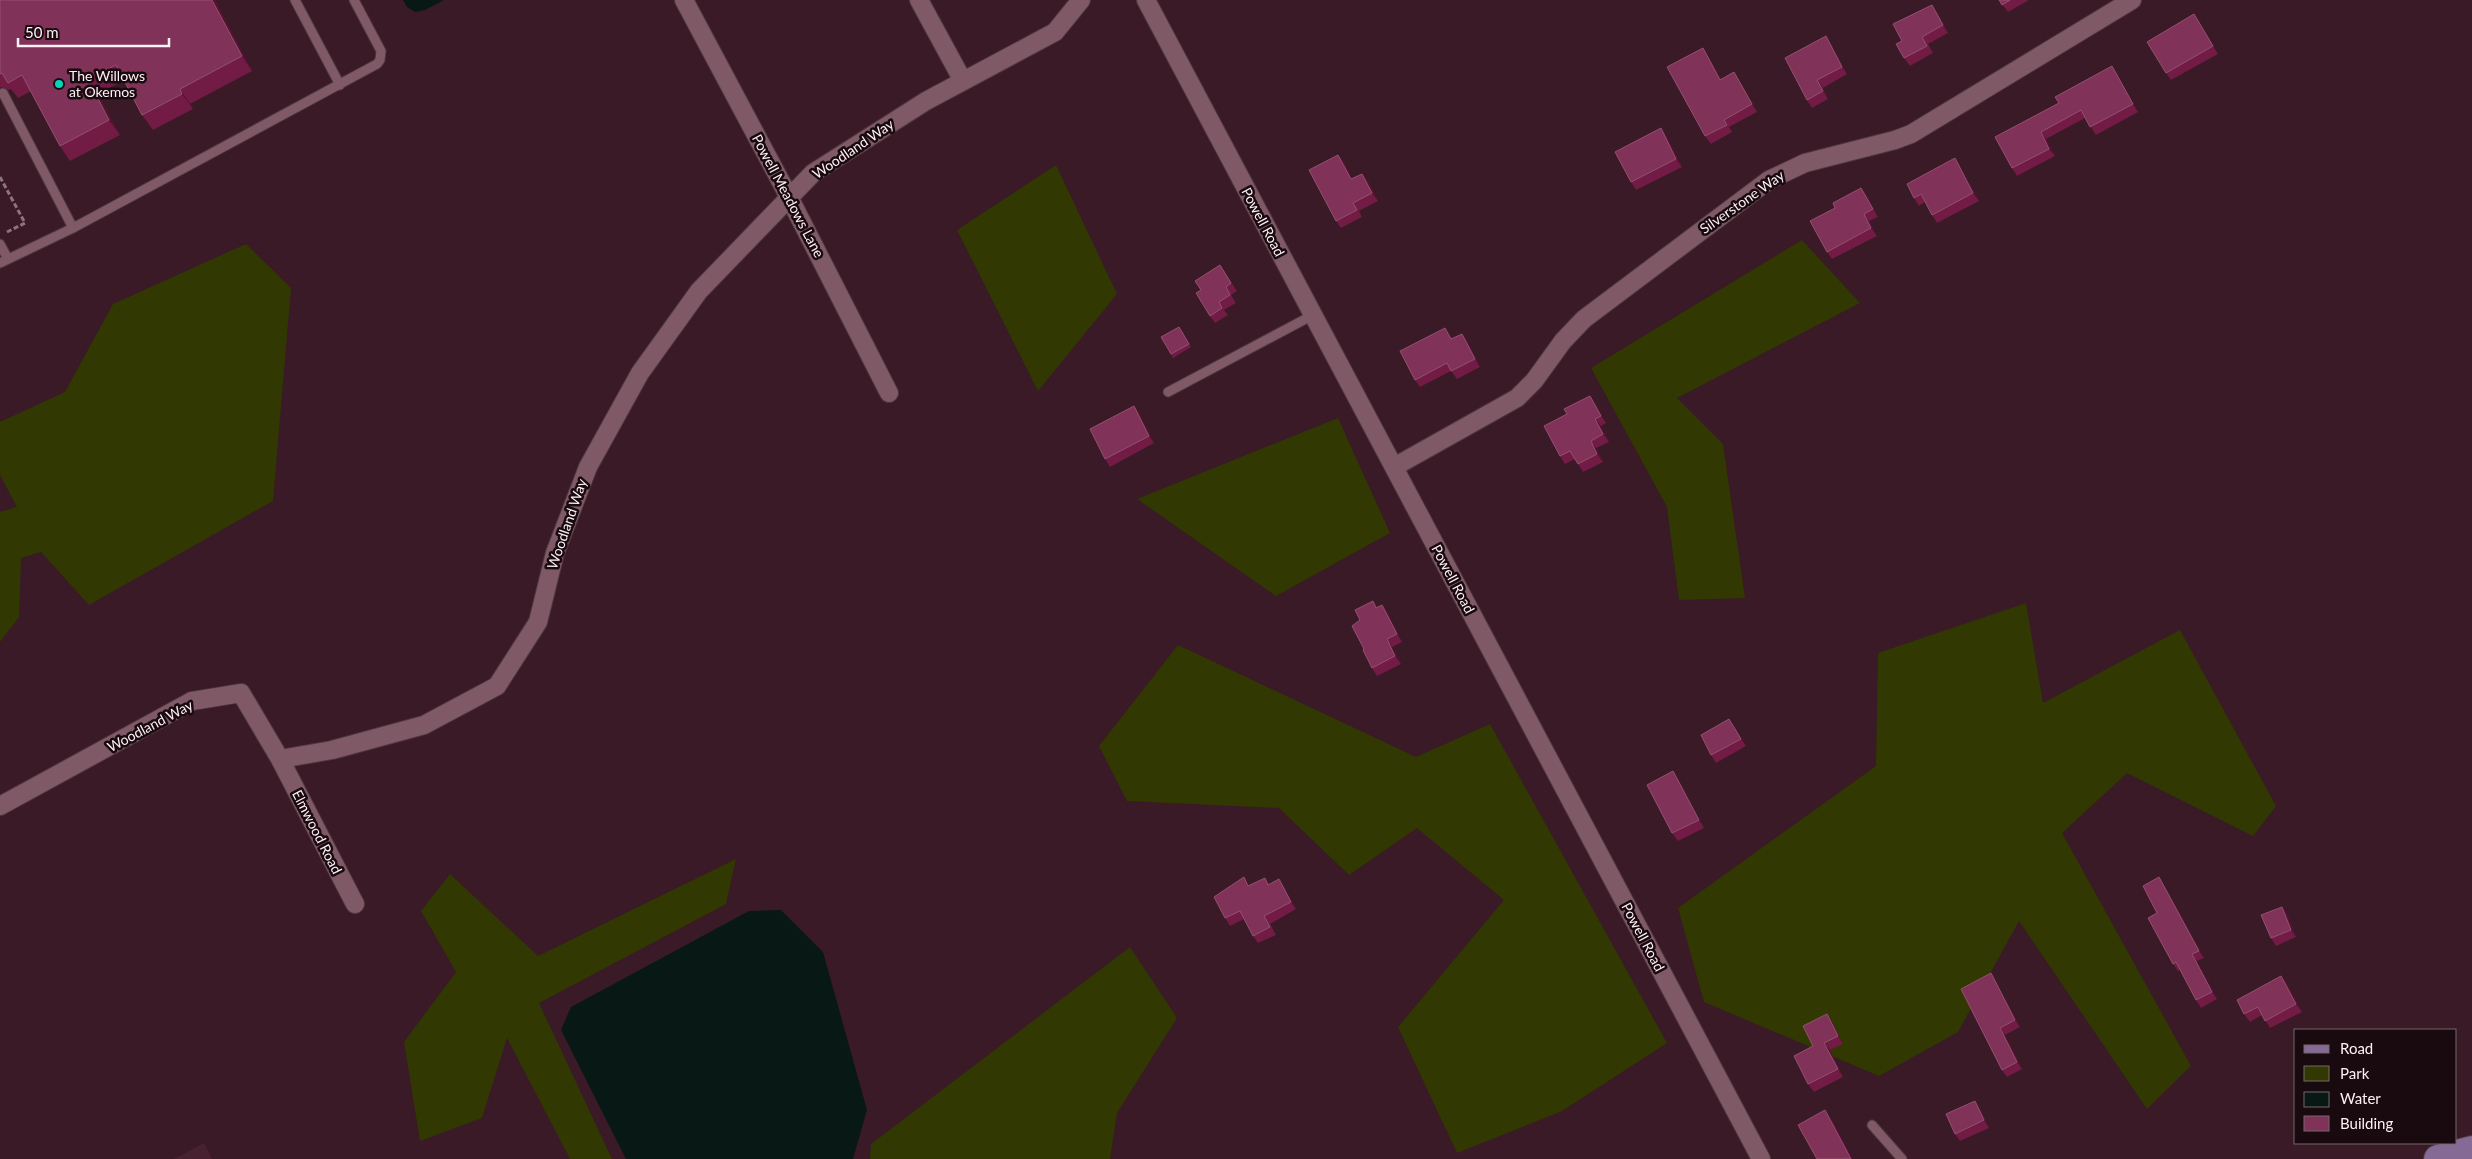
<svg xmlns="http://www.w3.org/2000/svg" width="2472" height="1159" font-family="Lato,sans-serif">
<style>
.built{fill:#47212f}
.green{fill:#313801}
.water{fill:#081915}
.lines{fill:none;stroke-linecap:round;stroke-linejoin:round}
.service-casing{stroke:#503841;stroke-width:11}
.minor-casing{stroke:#503841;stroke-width:20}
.primary-casing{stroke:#503841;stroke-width:30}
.path{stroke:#8c747d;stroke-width:3;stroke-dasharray:5 2.5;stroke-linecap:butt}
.service{stroke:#7f5a66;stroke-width:9}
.minor{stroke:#7f5a66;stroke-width:18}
.primary{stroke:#846a94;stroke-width:28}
.wall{fill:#711b45}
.shaded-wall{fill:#541131}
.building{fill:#803258;stroke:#945070}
.poi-dot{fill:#03d5b6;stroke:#180a0f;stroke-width:2}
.labels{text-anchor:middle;stroke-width:5;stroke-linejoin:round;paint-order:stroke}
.poi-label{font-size:14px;fill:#fef0f4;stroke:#180a0f;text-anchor:start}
.street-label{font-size:14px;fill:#fef0f4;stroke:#180a0f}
</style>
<rect width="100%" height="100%" fill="#391a26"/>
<path class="built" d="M204 1143 212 1159H174Z"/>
<path class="green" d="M1056 165 1117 294 1038 391 957 230Z
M1802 240 1860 303 1677 398 1723 444 1745 598 1679 600 1667 507 1591 368Z
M246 244 291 288 273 501 89 605 41 552 21 558 19 617 0 642V512L17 507 0 475V422L65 392 113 304Z
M1338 418 1390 533 1276 596 1137 499Z
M2026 603 2043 703 2180 630 2276 806 2253 836 2127 773 2062 833 2191 1066 2147 1109 2019 921 1958 1032 1879 1076 1704 1002 1678 908 1876 766 1878 653Z
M1178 645 1416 757 1490 724 1667 1043 1562 1111 1457 1153 1398 1027 1504 900 1417 828 1349 875 1279 808 1127 801 1099 746Z
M736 859 726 904 539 1003 612 1159H570L507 1038 482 1118 420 1141 404 1042 456 972 421 911 450 874 538 956Z
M1130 947 1177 1018 1117 1113 1110 1159H870L871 1144Z"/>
<path class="water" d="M403 0H444L425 10 415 12 407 7Z
M781 910 823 952 867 1110 853 1159H626L561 1030 571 1007 749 911Z"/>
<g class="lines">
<defs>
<path id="service" d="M295 0 340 85
M3 93 73 228
M0 244 8 259
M0 263 73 228 377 64 380 60 381 51 354 0
M1168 392 1313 315
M1872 1125 1902 1159"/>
<path id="minor" d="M684 0 789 197 889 393
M919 0 963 81
M1146 0 1761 1159
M1394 467 1517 398 1534 381 1563 341 1584 319 1769 180 1805 163 1895 140 1911 134 2132 0
M280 759 332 750 424 725 497 686 538 622 555 553 588 467 640 373 699 291 813 173 926 101 1055 32 1081 0
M0 806 192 701 241 693 280 759 355 904"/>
<path id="primary" d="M2438 1159 2472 1150"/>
</defs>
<use href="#service" class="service-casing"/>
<use href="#minor" class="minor-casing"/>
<use href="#primary" class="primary-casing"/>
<path class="path" d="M0 177 25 223 7 232"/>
<use href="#service" class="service"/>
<use href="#minor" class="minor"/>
<use href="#primary" class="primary"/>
</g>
<path class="wall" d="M0 0H215L252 71 190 104 193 109 153 130 142 115 124 80 98 94 120 135 70 161 60 146 31 91 18 98 11 89 9 90 1 87 0 88Z
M1999 0H2029L2008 12Z
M1937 13 1948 33 1928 44 1933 53 1910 66 1904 58 1902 41Z
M2194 14 2218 54 2171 80 2166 73Z
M1831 44 1847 74 1823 88 1828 99 1812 108 1807 100Z
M1708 56 1721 79 1739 80 1757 112 1729 127 1732 132 1711 144 1705 136Z
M2112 66 2117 74 2138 112 2096 135 2085 118 2046 139 2055 156 2017 176 2012 168 2059 103Z
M1661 128 1666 136 1682 167 1636 190 1631 182Z
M1338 155 1344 162 1352 179 1362 174 1368 181 1378 201 1359 211 1362 217 1341 228 1336 221Z
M1955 158 1960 166 1979 201 1937 223 1932 215 1925 202 1919 206 1914 198Z
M1861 188 1867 196 1878 217 1869 221 1877 236 1832 259 1827 252 1835 208Z
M1220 265 1237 291 1231 295 1236 303 1224 310 1228 315 1215 323 1210 316 1201 290Z
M1182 331 1191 347 1173 358 1171 354Z
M1462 334 1467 341 1480 367 1457 379 1451 371 1420 387 1415 380 1450 336 1452 339Z
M1590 396 1595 403 1606 423 1601 426 1609 442 1596 448 1603 462 1583 472 1575 459 1565 464 1560 456 1567 414Z
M1134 406 1139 414 1154 443 1110 467 1105 459Z
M1373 601 1377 607 1382 605 1387 612 1402 642 1392 647 1401 664 1377 676 1372 668 1364 649 1360 620Z
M1735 727 1746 746 1716 763 1711 755Z
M1678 779 1704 828 1678 841 1672 833Z
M1265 878 1269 884 1279 879 1284 887 1296 909 1270 924 1276 935 1258 943 1253 936 1244 919 1230 926 1225 918 1249 885Z
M2164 885 2204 958 2197 961 2217 999 2201 1008 2196 1000 2180 970 2178 971 2173 964 2157 913Z
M2282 907 2287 914 2296 937 2276 946 2271 938Z
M2281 976 2287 984 2302 1012 2270 1028 2262 1015 2250 1022 2244 1014Z
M1995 980 2020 1027 2005 1035 2022 1069 2007 1077 2002 1070Z
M1832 1022 1843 1044 1830 1050 1843 1077 1814 1092 1808 1084 1813 1046Z
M1980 1108 1989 1128 1960 1141 1955 1134Z"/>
<path class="shaded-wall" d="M212 0H215L252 71 242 56Z
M1932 5 1937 13 1948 33 1943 25Z
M2194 14 2199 21 2218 54 2213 46Z
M1826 36 1831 44 1847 74 1842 67Z
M1703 48 1708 56 1725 87 1720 80Z
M2112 66 2117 74 2138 112 2133 104Z
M1734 72 1739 80 1757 112 1752 104Z
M88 79 98 94 120 135 109 120Z
M1817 80 1823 88 1828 99 1823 91Z
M180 89 190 104 193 109 182 94Z
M1661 128 1666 136 1682 167 1676 159Z
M2041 132 2046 139 2055 156 2049 149Z
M1338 155 1344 162 1357 187 1351 179Z
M1955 158 1960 166 1979 201 1973 193Z
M1362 174 1368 181 1378 201 1372 193Z
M1861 188 1867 196 1878 217 1873 209Z
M1864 214 1869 221 1877 236 1871 228Z
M1462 334 1467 341 1480 367 1475 359Z
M1590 396 1595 403 1606 423 1601 416Z
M1134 406 1139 414 1154 443 1149 436Z
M1595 419 1601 426 1609 442 1603 434Z
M1591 441 1596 448 1603 462 1597 454Z
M1382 605 1387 612 1402 642 1397 634Z
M1387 639 1392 647 1401 664 1395 656Z
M1729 719 1735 727 1746 746 1741 739Z
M1673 771 1678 779 1704 828 1699 820Z
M2159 877 2164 885 2204 958 2199 951Z
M1279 879 1284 887 1296 909 1291 902Z
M2282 907 2287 914 2296 937 2291 930Z
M2192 954 2197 961 2217 999 2212 992Z
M1991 973 1995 980 2020 1027 2015 1020Z
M2281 976 2287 984 2302 1012 2296 1004Z
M1827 1014 1832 1022 1843 1044 1838 1036Z
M2000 1028 2005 1035 2022 1069 2017 1062Z
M1824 1043 1830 1050 1843 1077 1838 1069Z
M1975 1101 1980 1108 1989 1128 1984 1120Z
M1825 1110 1833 1121 1853 1159H1851Z"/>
<path class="building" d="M0 0H212L242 56 180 89 182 94 142 115 116 65 88 79 109 120 60 146 22 75 8 83 2 73 0 74Z
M1999 0H2010L2002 5Z
M1932 5 1943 25 1922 37 1927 46 1904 58 1896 44 1902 41 1893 24Z
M2194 14 2213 46 2166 73 2147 42Z
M1826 36 1842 67 1817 80 1823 91 1807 100 1785 58Z
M1703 48 1720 80 1734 72 1752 104 1724 120 1727 125 1705 136 1667 67Z
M2112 66 2133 104 2090 127 2081 110 2041 132 2049 149 2012 168 1995 137 2059 103 2055 97Z
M1661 128 1676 159 1631 182 1615 152Z
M1338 155 1351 179 1362 174 1372 193 1353 203 1357 210 1336 221 1309 170Z
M1955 158 1973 193 1932 215 1921 194 1914 198 1907 184Z
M1861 188 1873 209 1864 214 1871 228 1827 252 1810 221 1835 208 1833 203Z
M1220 265 1231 283 1226 287 1230 295 1219 302 1222 308 1210 316 1196 293 1201 290 1195 281Z
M1179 327 1189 344 1171 354 1161 337Z
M1445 328 1451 339 1462 334 1475 359 1451 371 1447 363 1415 380 1400 351Z
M1590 396 1601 416 1595 419 1603 434 1591 441 1597 454 1578 464 1570 451 1560 456 1544 426 1567 414 1564 409Z
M1134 406 1149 436 1105 459 1090 429Z
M1373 601 1376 608 1382 605 1397 634 1387 639 1395 656 1372 668 1363 650 1364 649 1352 626 1360 620 1355 610Z
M1729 719 1741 739 1711 755 1701 735Z
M1673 771 1699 820 1672 833 1647 785Z
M1244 877 1248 886 1265 878 1268 885 1279 879 1291 902 1264 916 1270 927 1253 936 1240 911 1225 918 1214 897Z
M2159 877 2199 951 2192 954 2212 992 2196 1000 2176 962 2173 964 2148 918 2157 913 2143 886Z
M2282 907 2291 930 2271 938 2261 915Z
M1991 973 2015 1020 2000 1028 2017 1062 2002 1070 1961 989Z
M2281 976 2296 1004 2265 1021 2258 1007 2244 1014 2237 1000Z
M1827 1014 1838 1036 1824 1043 1838 1069 1808 1084 1794 1056 1813 1046 1803 1026Z
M1975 1101 1984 1120 1955 1134 1946 1114Z
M1825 1110 1851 1159H1817L1798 1125Z"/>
<circle class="poi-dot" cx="59" cy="84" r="5"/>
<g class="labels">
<g class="poi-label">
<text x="69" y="81">The Willows<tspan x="69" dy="16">at Okemos</tspan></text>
</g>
<g class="street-label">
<text transform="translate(853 149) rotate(-34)" y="5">Woodland Way</text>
<text transform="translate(788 196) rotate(62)" y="5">Powell Meadows Lane</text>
<text transform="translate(1742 202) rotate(-35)" y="5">Silverstone Way</text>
<text transform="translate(1263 222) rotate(62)" y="5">Powell Road</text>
<text transform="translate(567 524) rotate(-71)" y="5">Woodland Way</text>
<text transform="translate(1453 579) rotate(62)" y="5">Powell Road</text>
<text transform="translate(150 726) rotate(-28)" y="5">Woodland Way</text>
<text transform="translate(317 832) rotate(63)" y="5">Elmwood Road</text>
<text transform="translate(1643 937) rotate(62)" y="5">Powell Road</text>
</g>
</g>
<rect x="2294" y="1029" width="162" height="115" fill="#180a0f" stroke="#74666b"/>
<rect x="2304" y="1045" width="25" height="8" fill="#846a94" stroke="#74666b"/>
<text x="2340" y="1054" font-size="15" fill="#fef0f4">Road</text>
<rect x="2304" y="1066" width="25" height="15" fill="#313801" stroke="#74666b"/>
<text x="2340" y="1079" font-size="15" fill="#fef0f4">Park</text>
<rect x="2304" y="1092" width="25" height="15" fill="#081915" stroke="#74666b"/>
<text x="2340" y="1104" font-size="15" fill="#fef0f4">Water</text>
<rect x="2304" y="1116" width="25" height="15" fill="#803258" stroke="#74666b"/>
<text x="2340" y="1129" font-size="15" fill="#fef0f4">Building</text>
<path d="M18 38v8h151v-8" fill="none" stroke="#fef0f4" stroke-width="2.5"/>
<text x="25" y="38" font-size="15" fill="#fef0f4" stroke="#180a0f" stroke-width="4" paint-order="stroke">50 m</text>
</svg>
